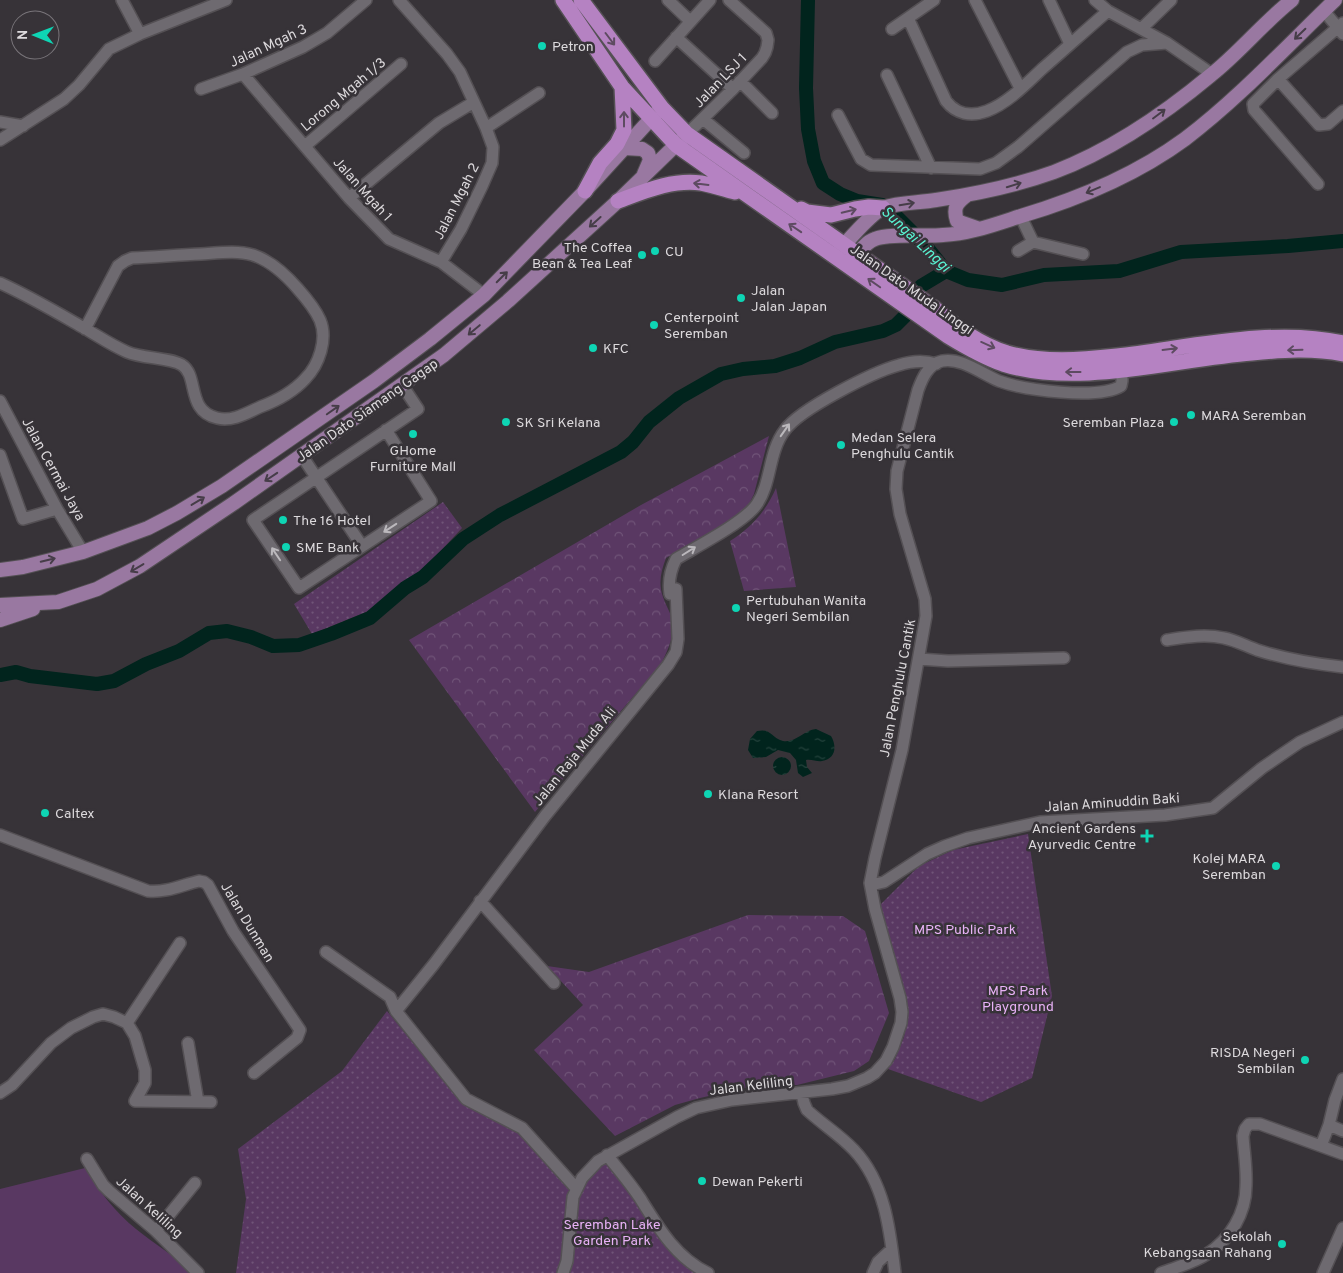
<svg xmlns="http://www.w3.org/2000/svg" width="1343" height="1273" font-family="Overpass,sans-serif">
<style>
.grass{fill:#593862}
.forest{fill:url(#forest-crowns)}
.park{fill:url(#park-dots)}
.water{fill:url(#water-ripples)}
.lines{fill:none;stroke-linecap:round;stroke-linejoin:round}
.river{stroke:#01241d;stroke-width:14}
.minor-casing{stroke:#545054;stroke-width:14}
.major-casing{stroke:#545054;stroke-width:16}
.highway-casing{stroke:#545054;stroke-width:18}
.minor{stroke:#6e6a70;stroke-width:11}
.major{stroke:#9978a1;stroke-width:14}
.highway{stroke:#b582c2;stroke-width:15}
.oneway{stroke:#463d48}
.oneway2{stroke:#5d4b61}
.oneway3{stroke:#bbb8bc}
.poi-dot{fill:#0ed5b4;stroke:#373338;stroke-width:2}
.labels{text-anchor:middle;stroke-width:5;stroke-linejoin:round;paint-order:stroke}
.street-label{font-size:14px;fill:#dcd9dc;stroke:#373338}
.poi-label{font-size:14px;fill:#dcd9dc;stroke:#373338;text-anchor:start}
.park-label{font-size:14px;fill:#e9b2f7;stroke:#373338}
.water-label{font-size:15px;font-style:italic;fill:#59f3d2;stroke:#373338}
</style>
<defs>
<pattern id="forest-crowns" width="20" height="18" patternUnits="userSpaceOnUse" patternTransform="scale(1.25)"><rect width="20" height="18" fill="#593862"/><path d="M2 6a3 3 0 1 1 6 0M12 15a3 3 0 1 1 6 0" fill="none" stroke="#705478"/></pattern>
<pattern id="park-dots" width="8" height="8" patternUnits="userSpaceOnUse" patternTransform="scale(1.25)"><rect width="8" height="8" fill="#593862"/><path d="M2 2h.1M6 6h.1" fill="none" stroke="#705478" stroke-width="1.8" stroke-linecap="round"/></pattern>
<pattern id="water-ripples" width="26" height="14" patternUnits="userSpaceOnUse" patternTransform="scale(1.25)"><rect width="26" height="14" fill="#01241d"/><path d="M2 4q2-2 4 0t4 0M15 11q2-2 4 0t4 0" fill="none" stroke="#25433d"/></pattern>
</defs>
<rect width="100%" height="100%" fill="#373338"/>
<path class="grass" d="M85 1168C99 1191 115 1212 136 1229 154 1244 175 1255 190 1273H0V1189Z"/>
<path class="forest" d="M769 436 754 494 748 506 739 515 666 558C661 571 658 583 663 597 665 604 670 611 672 619 675 635 668 650 661 664L535 812 409 640 641 505Z
M776 488 796 587 744 591 730 541C751 528 766 511 776 488Z
M748 915 843 916 865 931 889 1013 869 1061 854 1071 797 1085 743 1088 700 1098 675 1105 615 1136 534 1050 583 1005 547 966 589 972Z"/>
<path class="park" d="M443 502 462 528 421 572 397 587 371 610 312 634 294 604Z
M1028 834 1052 996 1032 1078 981 1102 888 1069 895 1059 904 1037 908 1011 902 981 880 905 919 866 953 850Z
M387 1011 462 1103 518 1132 570 1191 561 1273H236L246 1199 238 1149 342 1071Z
M605 1159 702 1273H566L577 1190Z"/>
<path class="water" d="M816 729 831 736C837 746 836 759 822 761 817 762 812 759 806 760L807 767 812 773 803 777 798 773 796 760 790 753 778 750 766 757 753 758 748 750 750 739 757 731C772 728 771 738 783 741 796 743 804 730 816 729Z
M773 766a9 9 0 1 1 18 0a9 9 0 1 1-18 0Z"/>
<g class="lines">
<path class="river" d="M808 0 806 88 808 129 814 161 823 183 840 194 857 201 882 205 898 218 926 246 946 271 968 280 1002 285 1044 275 1119 271 1181 252 1288 246 1343 241
M0 675 16 672 30 676 97 684 114 681 146 664 179 651 209 633 227 631 251 637 273 646 299 645 331 634 370 618 405 588 423 577 463 539 500 515 621 452 633 442 649 422 679 398 721 374 743 369 775 366 800 358 835 342 883 331 896 325 905 316 921 286 946 271"/>
<defs>
<path id="minor" d="M122 0 140 34
M399 0 447 54 460 72 486 128 493 147 492 163 482 186 461 229 441 262
M668 0 690 21
M975 0 1020 88
M1049 0 1070 44
M1095 0 1108 11 1167 43 1212 74
M1324 11 1343 34
M908 18 946 101C956 114 971 117 987 111 1008 103 1026 84 1042 69 1064 50 1086 30 1108 11
M892 29 934 0
M1141 29 1171 0
M676 37 733 89
M655 61 710 0
M243 74 349 198 389 239 441 262 484 295
M887 75 931 168
M1278 79 1319 125 1328 124 1343 111
M740 81 772 113
M201 89 243 74 303 47 327 33 366 0
M838 115 861 159 871 165 980 169 996 163 1018 147 1127 52 1142 45 1167 43
M703 119 744 153
M0 122 23 126
M486 128 539 93
M687 134 733 89 762 58 765 53 767 47 768 40 766 33 729 0
M0 140 64 99 79 85 109 49 140 34 226 0
M305 146 401 64
M1318 184 1254 110 1253 104 1278 79 1343 23
M349 198 439 123 474 102
M1021 217 1033 242 1083 254
M1018 251 1033 242
M0 283C29 296 56 312 84 328 98 336 111 345 127 352 143 359 169 357 182 365 199 376 186 411 217 418 232 422 247 413 260 407 276 401 294 391 305 379 319 365 328 339 320 320 315 309 306 298 298 289 286 275 271 261 253 255 236 250 218 253 201 254 178 255 155 257 132 258L125 261 118 266 85 329
M0 401 57 509 83 552
M386 430 431 501 299 588 253 520C308 483 363 446 418 409L402 385
M0 455 23 519 57 509
M302 456 362 546
M670 594C668 581 670 571 676 559 696 547 745 522 757 504 772 482 768 452 785 430 800 409 873 372 899 365 912 361 924 360 936 364
M1167 640C1187 637 1205 634 1224 638 1235 640 1246 646 1257 650 1285 659 1314 664 1343 667
M919 659 948 661 1064 658
M0 835 148 891C166 893 182 885 199 881L204 882 208 885 233 931 300 1030 297 1038 254 1073
M871 885 884 882 927 854 945 846 968 838 1040 822 1165 815 1213 808 1262 768 1300 742 1343 722
M480 901 554 983
M326 952 390 997 396 1011 466 1099 522 1128 576 1188
M396 1011 434 964 545 816 668 665 676 652 678 639 676 589 672 588 670 593
M127 1023 180 943
M188 1043 198 1102
M0 1093 12 1085 51 1043 71 1028 93 1017 103 1014 114 1017 127 1023 135 1036 145 1070V1083L135 1101 211 1102
M802 1094 804 1103 807 1110C822 1124 840 1135 854 1150 885 1183 890 1230 895 1273
M1329 1125 1343 1131
M1321 1146 1329 1125 1335 1100 1343 1079
M607 1155C618 1169 630 1183 640 1198 658 1227 676 1258 708 1273
M87 1159 103 1185 109 1191 156 1231 198 1273
M156 1231 195 1183
M563 1273 567 1261 573 1197 582 1178 598 1161 677 1117 696 1108 732 1100 832 1089 848 1086 867 1078 875 1073 886 1061 893 1047 901 1023 902 1012 900 998 875 909 870 883 875 858 902 750 926 616 925 599 900 514 896 489 897 471 918 390C922 379 928 364 942 361 961 357 982 374 999 381 1024 390 1098 400 1121 386L1122 381V362
M873 1273 878 1262 892 1249
M1161 1273C1177 1267 1193 1263 1207 1254 1230 1240 1246 1213 1246 1186 1247 1169 1244 1152 1243 1136L1245 1129 1249 1124H1260L1343 1154
M1323 1273 1343 1228"/>
<path id="major" d="M624 148 642 149 648 153 650 160 644 174
M967 195C956 203 953 208 957 221L977 228
M838 253C846 242 871 214 883 208 899 202 919 203 936 200 976 194 1015 186 1054 172 1112 150 1163 115 1211 75 1240 52 1263 23 1292 0
M852 262C858 254 865 242 875 239 890 233 925 237 943 235 969 234 996 224 1021 216 1078 199 1136 175 1185 139 1239 98 1286 47 1335 0
M0 570 23 567 83 552 148 528 177 513 222 486 374 381 430 339 484 295 585 191 658 111
M0 605 58 602 97 589 140 566 234 503 444 355 508 301 618 201 683 138
M0 620 33 609"/>
<path id="highway" d="M563 0 622 87 676 145 948 336C966 347 983 357 1003 364 1078 388 1174 359 1252 353 1283 350 1313 348 1343 354
M581 0 662 108 687 134 934 308C956 327 979 344 1007 353 1043 363 1081 360 1117 356 1187 348 1273 327 1343 343
M585 191 600 163 617 144 624 130 622 87
M618 201C645 191 673 179 701 183 712 185 724 189 735 192
M801 209 807 212 831 215 855 209 869 207 883 208"/>
</defs>
<use href="#minor" class="minor-casing"/>
<use href="#major" class="major-casing"/>
<use href="#highway" class="highway-casing"/>
<use href="#minor" class="minor"/>
<use href="#major" class="major"/>
<use href="#highway" class="highway"/>
</g>
<defs><path id="oneway-shaft" d="M-6 0H5M1.5-3L5.5 0L1.5 3" fill="none" stroke-width="1.6" stroke-linecap="round" stroke-linejoin="round" transform="scale(1.25)"/></defs>
<g class="oneway">
<use href="#oneway-shaft" transform="translate(1300 34) rotate(136)"/>
<use href="#oneway-shaft" transform="translate(1159 114) rotate(-37)"/>
<use href="#oneway-shaft" transform="translate(1014 185) rotate(-17)"/>
<use href="#oneway-shaft" transform="translate(1093 190) rotate(157)"/>
<use href="#oneway-shaft" transform="translate(907 204) rotate(-9)"/>
<use href="#oneway-shaft" transform="translate(595 222) rotate(138)"/>
<use href="#oneway-shaft" transform="translate(502 277) rotate(-45)"/>
<use href="#oneway-shaft" transform="translate(474 330) rotate(140)"/>
<use href="#oneway-shaft" transform="translate(333 410) rotate(-35)"/>
<use href="#oneway-shaft" transform="translate(271 477) rotate(146)"/>
<use href="#oneway-shaft" transform="translate(198 501) rotate(-31)"/>
<use href="#oneway-shaft" transform="translate(48 560) rotate(-14)"/>
<use href="#oneway-shaft" transform="translate(137 568) rotate(149)"/>
</g>
<g class="oneway2">
<use href="#oneway-shaft" transform="translate(610 39) rotate(53)"/>
<use href="#oneway-shaft" transform="translate(624 119) rotate(-90)"/>
<use href="#oneway-shaft" transform="translate(701 184) rotate(-173)"/>
<use href="#oneway-shaft" transform="translate(849 211) rotate(-13)"/>
<use href="#oneway-shaft" transform="translate(795 228) rotate(-146)"/>
<use href="#oneway-shaft" transform="translate(874 283) rotate(-145)"/>
<use href="#oneway-shaft" transform="translate(988 345) rotate(24)"/>
<use href="#oneway-shaft" transform="translate(1170 349) rotate(-7)"/>
<use href="#oneway-shaft" transform="translate(1295 350) rotate(178)"/>
<use href="#oneway-shaft" transform="translate(1073 372) rotate(180)"/>
</g>
<g class="oneway3">
<use href="#oneway-shaft" transform="translate(785 430) rotate(-55)"/>
<use href="#oneway-shaft" transform="translate(390 528) rotate(147)"/>
<use href="#oneway-shaft" transform="translate(689 551) rotate(-32)"/>
<use href="#oneway-shaft" transform="translate(276 554) rotate(-124)"/>
</g>
<g class="poi-dot">
<circle cx="542" cy="46" r="5"/>
<circle cx="655" cy="251" r="5"/>
<circle cx="642" cy="255" r="5"/>
<circle cx="741" cy="298" r="5"/>
<circle cx="654" cy="325" r="5"/>
<circle cx="593" cy="348" r="5"/>
<circle cx="1191" cy="415" r="5"/>
<circle cx="506" cy="422" r="5"/>
<circle cx="1174" cy="422" r="5"/>
<circle cx="413" cy="434" r="5"/>
<circle cx="841" cy="445" r="5"/>
<circle cx="283" cy="520" r="5"/>
<circle cx="286" cy="547" r="5"/>
<circle cx="736" cy="608" r="5"/>
<circle cx="708" cy="794" r="5"/>
<circle cx="45" cy="813" r="5"/>
<path d="M1144.5 828.5h5v5h5v5h-5v5h-5v-5h-5v-5h5z"/>
<circle cx="1276" cy="866" r="5"/>
<circle cx="1305" cy="1060" r="5"/>
<circle cx="702" cy="1181" r="5"/>
<circle cx="1282" cy="1244" r="5"/>
</g>
<g class="labels">
<g class="street-label">
<text transform="translate(268 45) rotate(-25)" y="5">Jalan Mgah 3</text>
<text transform="translate(720 80) rotate(-46)" y="5">Jalan LSJ 1</text>
<text transform="translate(343 94) rotate(-40)" y="5">Lorong Mgah 1/3</text>
<text transform="translate(363 189) rotate(48)" y="5">Jalan Mgah 1</text>
<text transform="translate(456 201) rotate(-63)" y="5">Jalan Mgah 2</text>
<text transform="translate(912 289) rotate(35)" y="5">Jalan Dato Muda Linggi</text>
<text transform="translate(367 410) rotate(-35)" y="5">Jalan Dato Siamang Gagap</text>
<text transform="translate(54 469) rotate(61)" y="5">Jalan Cermai Jaya</text>
<text transform="translate(897 688) rotate(-79)" y="5">Jalan Penghulu Cantik</text>
<text transform="translate(574 756) rotate(-51)" y="5">Jalan Raja Muda Ali</text>
<text transform="translate(1112 802) rotate(-4)" y="5">Jalan Aminuddin Baki</text>
<text transform="translate(248 922) rotate(59)" y="5">Jalan Dunman</text>
<text transform="translate(751 1085) rotate(-7)" y="5">Jalan Keliling</text>
<text transform="translate(150 1207) rotate(42)" y="5">Jalan Keliling</text>
</g>
<g class="poi-label">
<text x="552" y="51">Petron</text>
<text x="632" y="252" text-anchor="end">The Coffea<tspan x="632" dy="16">Bean &amp; Tea Leaf</tspan></text>
<text x="665" y="256">CU</text>
<text x="751" y="295">Jalan<tspan x="751" dy="16">Jalan Japan</tspan></text>
<text x="664" y="322">Centerpoint<tspan x="664" dy="16">Seremban</tspan></text>
<text x="603" y="353">KFC</text>
<text x="1201" y="420">MARA Seremban</text>
<text x="516" y="427">SK Sri Kelana</text>
<text x="1164" y="427" text-anchor="end">Seremban Plaza</text>
<text x="851" y="442">Medan Selera<tspan x="851" dy="16">Penghulu Cantik</tspan></text>
<text x="413" y="455" text-anchor="middle">GHome<tspan x="413" dy="16">Furniture Mall</tspan></text>
<text x="293" y="525">The 16 Hotel</text>
<text x="296" y="552">SME Bank</text>
<text x="746" y="605">Pertubuhan Wanita<tspan x="746" dy="16">Negeri Sembilan</tspan></text>
<text x="718" y="799">Klana Resort</text>
<text x="55" y="818">Caltex</text>
<text x="1136" y="833" text-anchor="end">Ancient Gardens<tspan x="1136" dy="16">Ayurvedic Centre</tspan></text>
<text x="1266" y="863" text-anchor="end">Kolej MARA<tspan x="1266" dy="16">Seremban</tspan></text>
<text x="1295" y="1057" text-anchor="end">RISDA Negeri<tspan x="1295" dy="16">Sembilan</tspan></text>
<text x="712" y="1186">Dewan Pekerti</text>
<text x="1272" y="1241" text-anchor="end">Sekolah<tspan x="1272" dy="16">Kebangsaan Rahang</tspan></text>
</g>
<g class="park-label">
<text x="965" y="934">MPS Public Park</text>
<text x="1018" y="995">MPS Park<tspan x="1018" dy="16">Playground</tspan></text>
<text x="612" y="1229">Seremban Lake<tspan x="612" dy="16">Garden Park</tspan></text>
</g>
<g class="water-label">
<text transform="translate(916 239) rotate(43)" y="5">Sungai Linggi</text>
</g>
</g>
<g transform="translate(35 35) rotate(271)"><circle r="24" fill="#373338" stroke="#79757a"/>
<path d="M0-4L9 19L0 12L-9 19Z" fill="#0ed5b4"/>
<text y="-8" font-size="14" font-weight="bold" text-anchor="middle" fill="#dcd9dc">N</text>
</g>
</svg>
